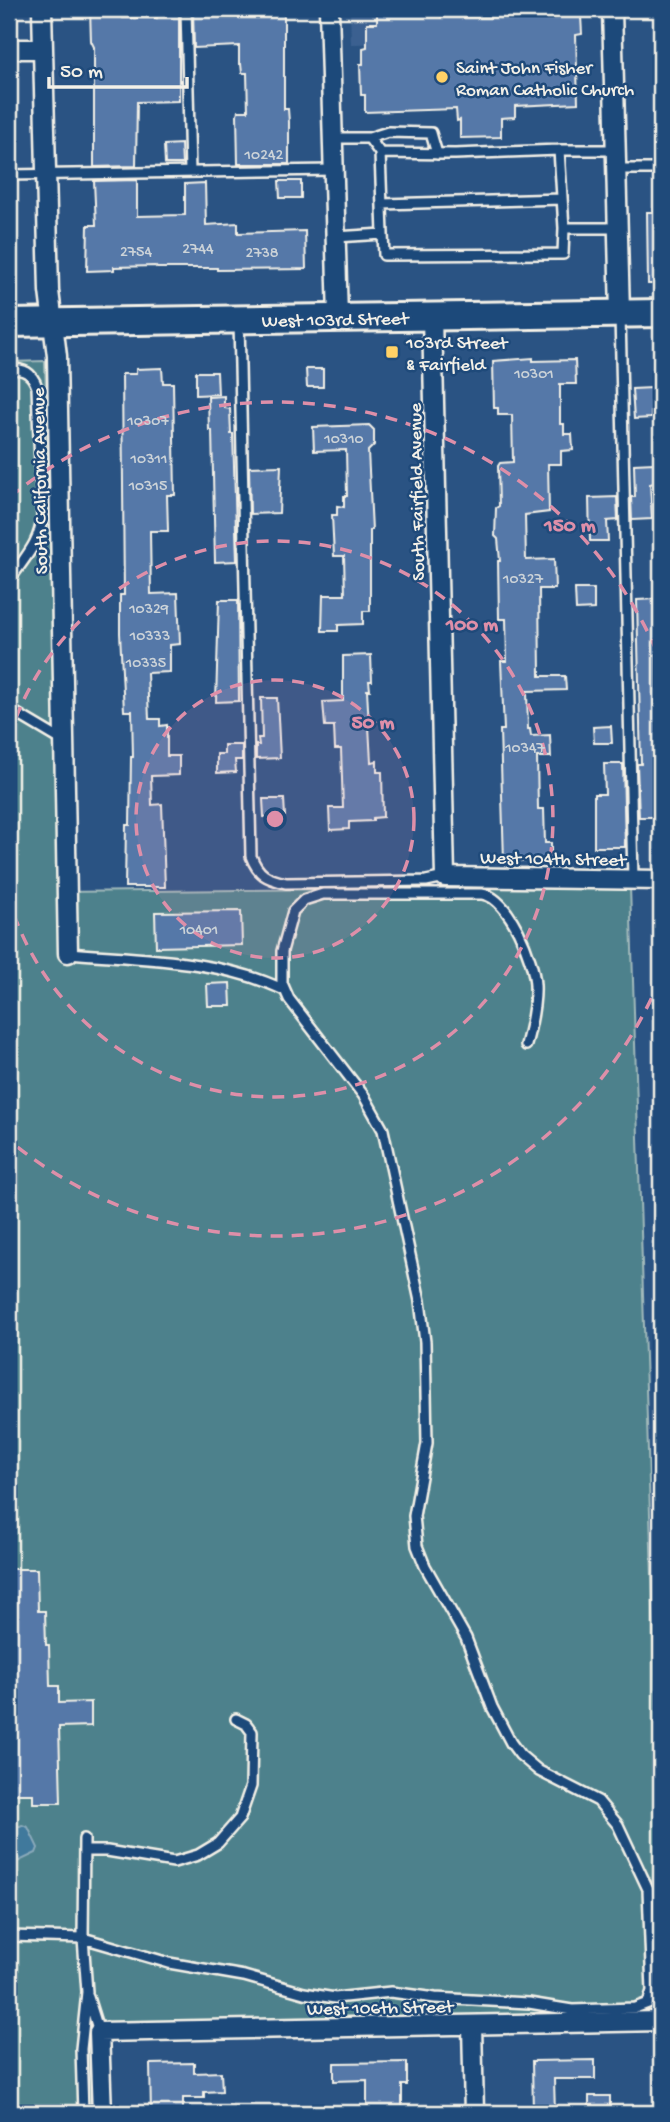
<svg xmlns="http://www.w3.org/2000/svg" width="670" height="2122" font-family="'Gochi Hand',sans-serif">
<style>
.built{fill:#3b6190}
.green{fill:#4e818c;stroke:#a1b9ba;stroke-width:2}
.water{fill:#41799c;stroke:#89a9ba;stroke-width:2}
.building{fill:#5578a8;stroke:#f4f1e8;stroke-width:2}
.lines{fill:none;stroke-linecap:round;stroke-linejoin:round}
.lane-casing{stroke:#f4f1e8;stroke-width:14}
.street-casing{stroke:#f4f1e8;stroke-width:23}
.secondary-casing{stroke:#f4f1e8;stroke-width:32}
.lane{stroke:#1f4a7a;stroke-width:9}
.street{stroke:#1f4a7a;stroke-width:18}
.secondary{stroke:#1f4a7a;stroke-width:26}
.ring{fill:none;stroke:#de8fa9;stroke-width:3.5;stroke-dasharray:12 9}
.poi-dot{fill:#ffd166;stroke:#1f4a7a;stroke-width:2.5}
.labels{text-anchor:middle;stroke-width:5;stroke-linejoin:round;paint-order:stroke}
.number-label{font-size:16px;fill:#ccd3d8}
.poi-label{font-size:19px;fill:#f4f1e8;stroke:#1f4a7a;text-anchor:start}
.street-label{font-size:19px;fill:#f4f1e8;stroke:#1f4a7a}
.centre{fill:#de8fa9;stroke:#1f4a7a;stroke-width:3.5}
.ring-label{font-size:21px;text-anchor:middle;font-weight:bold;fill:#de8fa9;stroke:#1f4a7a;stroke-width:5;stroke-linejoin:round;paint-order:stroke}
</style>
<rect width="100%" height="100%" fill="#2a5383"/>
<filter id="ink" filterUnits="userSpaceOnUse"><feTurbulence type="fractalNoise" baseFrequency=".0143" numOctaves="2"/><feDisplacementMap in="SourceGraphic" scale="14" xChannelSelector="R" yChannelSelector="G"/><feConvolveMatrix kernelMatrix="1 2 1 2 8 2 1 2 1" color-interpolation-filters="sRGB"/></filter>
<g filter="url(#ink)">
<path class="built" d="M350 9H449L450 42 351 44Z"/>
<path class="green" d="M45 361 59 892 630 886 661 1860V2015L95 2025 96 2113H9V362Z"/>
<path class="water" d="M22 1825 28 1827 38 1848 36 1853 9 1866V1831Z"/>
<path class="building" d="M90 9H123V18H157V9H179V101L137 102 136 166 94 167V47L91 41Z
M193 9H284V109H288L289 122V164H238L237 114 238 111H248L247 73H242L241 64H239V46L194 48Z
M377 9H441V17L581 16 582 34 576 35 578 103 515 106V117L501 118V137L460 138V120L457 121 456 109 365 112V95H361L360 64H363V48L367 47V23H377Z
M181 144 182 164H165L164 145Z
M137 180V216L185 215V184L205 183 206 225 238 223V233L305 231 306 269 217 270V268H157L155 266 114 267V270L87 271 88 225H96L94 181Z
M279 181H301V198H280Z
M647 212H661V284H648Z
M533 358V361L575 360 576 384H560V424H564V434H572L573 450 561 451V464H548L549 512 525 515 526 560 554 559 555 589H539L540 676H565L566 690 527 691 528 729H530L531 736 550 735 551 757H537L538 809H544L545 843H551V860L504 861 500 730H504L501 661H507L506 619H499L498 561H500L498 539 495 536 496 508 499 506 498 466 500 463 513 462 512 415H498V408H494L493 361Z
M162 368 163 383H173L175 495H167L168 531H150L151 594 178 593 180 644 170 645V672L147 673 149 719H160V726L167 725V756H179V775L151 776 152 805 162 804 165 887H125L126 825H130L131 757H133L132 711H124L120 633V595H124L122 374H136V369Z
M306 369H323V387H307Z
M196 372H217L218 394 196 395Z
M652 388 651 418 634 419 632 389Z
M224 396V408L230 409 231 434H233L237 561 215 562 212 430H209L208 397Z
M369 425 374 430V445L368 451 372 530H370V611H363V624L338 625V631H322L323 595H345L344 556H334L332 515H337V506L344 507V496H347L346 450 314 451 313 427Z
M654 463V483L650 484 652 519 632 520 631 497H635L634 464Z
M281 466 279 513 250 514 249 467Z
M617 497 618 520 607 521 608 541H590L589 498Z
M575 589H594V609L576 610Z
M657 599 659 633V654H656L657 737V758H661V817H639L637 764H641L637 600Z
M219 600H238L239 701 216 702Z
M371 655 372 681H369L370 690H367L371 762 377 761V772H382L383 817 373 818V821L349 822V829L330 830 329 808H343L341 749H335L334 726H325L323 702 343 701V656Z
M261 698H277L280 758 256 759V745H259L258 738H262Z
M611 726 612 743H594L593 727Z
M224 745H242V760H235L236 772 217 773V754H224Z
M604 764H623L625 847H594V794H605Z
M263 799H284L285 816 264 817Z
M241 911 242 945 156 947 155 912Z
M230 983 231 1006H208L207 984Z
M9 1569H37L38 1611H45L46 1645H49L50 1686H59V1703L91 1702V1726L59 1727 61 1803H33V1794H9Z
M595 2060V2079H554L555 2113H533L532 2061Z
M407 2062V2085H402V2113H367V2080L334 2081V2063Z
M194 2063V2073L221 2072 222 2091 204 2092V2098H183V2113H151L150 2064Z
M589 2096H610V2113H589Z"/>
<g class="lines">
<defs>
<path id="lane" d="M186 9 190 172
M333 138H369L380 153
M369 138 388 132 431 133 437 154
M616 169H661
M9 175 334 170
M382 204 562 199
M564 228 559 150H616
M383 234 380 153 455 154 559 150
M336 237 383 234 384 255 563 254 564 228H618
M620 315 633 879
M239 321 251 856C258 875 267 879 286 883L426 881 445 877
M9 369C24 369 32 372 37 387L42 517C40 544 23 559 9 581
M9 709 63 741
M68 953C137 959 221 959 284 990
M85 1851H107L174 1862 198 1855 218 1843 240 1818 251 1786 252 1732 246 1724 236 1719
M9 1936 83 1938 169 1963 244 1976 304 1993 335 1998 391 1992 435 1998 529 2003 572 2010 635 2008 648 2003 652 1991 648 1889 618 1825 598 1801 539 1771 520 1755 511 1743 492 1707 466 1638 425 1566 417 1546 414 1516 427 1443 425 1342 420 1301 383 1130 364 1096 289 999 282 983V951L293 911 304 900 323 894H482C509 897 534 960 535 985 536 1005 531 1026 526 1045
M88 1997 99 2032
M83 2113 81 2049 87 1992 83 1938 84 1839"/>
<path id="street" d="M42 9 49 291 57 356 68 953
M329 9 338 318
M612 9 620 313
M9 49H43
M432 316 445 877 661 880
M472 2025 474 2113
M102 2113 99 2032 661 2021"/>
<path id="secondary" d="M9 323 661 313"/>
</defs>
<use href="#lane" class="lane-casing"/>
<use href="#street" class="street-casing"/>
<use href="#secondary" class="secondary-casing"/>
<use href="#lane" class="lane"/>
<use href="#street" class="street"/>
<use href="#secondary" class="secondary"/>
</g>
</g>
<circle cx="275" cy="819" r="139" fill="#de8fa9" fill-opacity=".12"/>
<g class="ring">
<circle cx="275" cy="819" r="139"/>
<path d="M9 738A278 278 0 1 1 9 900"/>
<path d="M660 979A417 417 0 0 1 10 1141M10 497A417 417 0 0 1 660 659"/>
</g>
<g class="poi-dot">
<circle cx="442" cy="77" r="7"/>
<rect x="385" y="345" width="14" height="14" rx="3.5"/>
</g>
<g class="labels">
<g class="number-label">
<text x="264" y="159">10242</text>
<text x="198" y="253">2744</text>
<text x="136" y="256">2754</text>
<text x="262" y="257">2738</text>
<text x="534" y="378">10301</text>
<text x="148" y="425">10307</text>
<text x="344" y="443">10310</text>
<text x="149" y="463">10311</text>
<text x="148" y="490">10315</text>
<text x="523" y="583">10327</text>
<text x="149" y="613">10329</text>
<text x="150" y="640">10333</text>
<text x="146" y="667">10335</text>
<text x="525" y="752">10347</text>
<text x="199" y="934">10401</text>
</g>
<g class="poi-label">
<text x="456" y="73">Saint John Fisher<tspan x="456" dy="22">Roman Catholic Church</tspan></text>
<text x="406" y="348">103rd Street<tspan x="406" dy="22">&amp; Fairfield</tspan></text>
</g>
<g class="street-label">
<text transform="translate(335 318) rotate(-1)" y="7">West 103rd Street</text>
<text transform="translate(38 481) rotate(-91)" y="7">South California Avenue</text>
<text transform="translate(415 492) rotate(-91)" y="7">South Fairfield Avenue</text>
<text transform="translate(553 857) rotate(1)" y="7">West 104th Street</text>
<text transform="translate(380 2006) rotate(-1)" y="7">West 106th Street</text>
</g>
</g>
<circle cx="275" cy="819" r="10" class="centre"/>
<g class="ring-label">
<text x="570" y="531">150 m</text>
<text x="472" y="630">100 m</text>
<text x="373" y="728">50 m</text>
</g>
<rect width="670" height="2122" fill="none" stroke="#1f4a7a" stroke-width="35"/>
<rect x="18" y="18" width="635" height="2087" fill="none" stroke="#f4f1e8" stroke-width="2.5" filter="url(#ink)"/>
<path d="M49 77v10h138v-10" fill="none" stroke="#f4f1e8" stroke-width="3.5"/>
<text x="60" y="77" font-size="21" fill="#f4f1e8" stroke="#1f4a7a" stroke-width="5" paint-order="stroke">50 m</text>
</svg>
